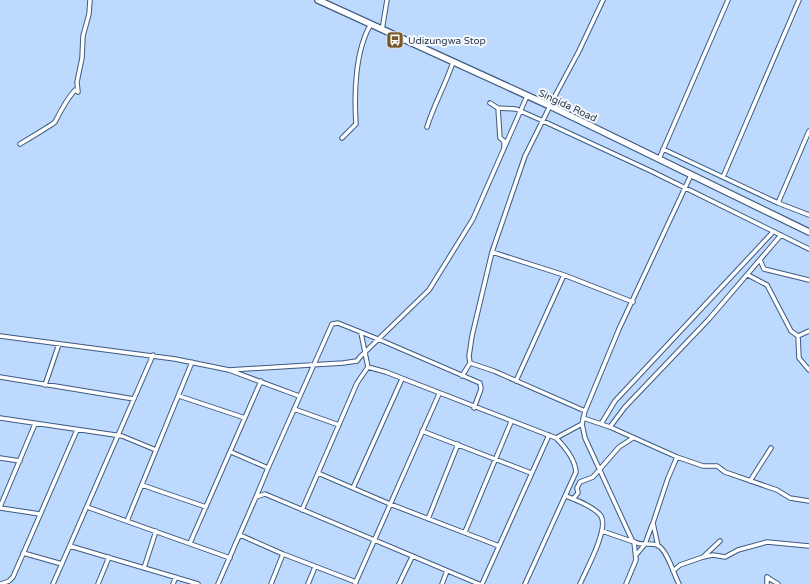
<svg xmlns="http://www.w3.org/2000/svg" width="809" height="584" font-family="'Varela Round',sans-serif">
<style>
.lines{fill:none;stroke-linecap:round;stroke-linejoin:round}
.minor-casing{stroke:#3c5a82;stroke-width:5.5}
.highway-casing{stroke:#3c5a82;stroke-width:8}
.minor{stroke:#fff;stroke-width:3.5}
.highway{stroke:#fff;stroke-width:5.5}
.labels{text-anchor:middle;stroke-width:4;stroke-linejoin:round;paint-order:stroke}
.poi-label{font-size:10px;fill:#2c3a4d;stroke:#f4f8fd;text-anchor:start}
.street-label{font-size:10px;fill:#2c3a4d;stroke:#f4f8fd}
</style>
<rect width="100%" height="100%" fill="#bdd9fe"/>
<g class="lines">
<defs>
<path id="minor" d="M382 30 387 0
M490 103 498 108 500 138 504 141V147
M550 106 525 156 492 252 472 336 469 356 470 363 494 371 585 411
M549 107 579 51 603 0
M498 108 516 109 543 121 653 172 809 249
M427 127C434 104 446 84 453 62
M342 138 356 124C354 94 355 50 371 24
M20 144C25 141 53 124 55 122 61 110 66 100 75 90L78 92 77 82 82 58 83 36 89 14 90 0
M663 149 778 203 809 215
M659 159 728 0
M723 177 799 0
M778 203 809 131
M492 252 564 275 633 302
M760 260 764 269 809 280
M748 275 767 285 791 331 798 336
M361 333 368 367
M0 336 175 359 229 370 299 396
M798 336 799 358 809 370
M798 336 809 331
M229 370 343 363 357 361 360 357 429 290 473 219 527 96
M462 376 470 363
M0 377 134 399
M516 381 564 275
M45 385 59 344
M179 396 245 418
M294 409 339 425
M0 418 122 436 156 450
M583 418 610 427 677 457 703 466H717L725 472 777 490 790 498 809 501
M601 424 615 401 773 232
M610 427 625 407 709 319 781 235
M422 431 531 473
M556 438 582 424
M231 452 268 468
M0 458 20 461
M318 473 390 504 499 546
M750 481 771 448
M142 485 206 507
M353 488 402 379
M566 496C576 500 595 507 601 516 609 529 586 570 580 584
M256 497 268 468 332 324 338 323 378 339 480 383 481 389 474 408
M573 499 578 493 577 488 580 482 593 477 619 447 633 438
M0 507 35 424
M87 507 230 558
M0 508 40 514
M302 510 357 383 368 367 386 372 556 438C565 447 575 459 576 472L525 584
M428 519 458 444
M127 521 192 362
M602 531 634 542 636 560 626 584
M465 532 511 422
M240 535 283 554 356 582
M190 543 261 381
M70 546 198 584
M658 546 653 523 668 478 677 457
M23 553 62 564
M636 555 645 544 652 525
M703 557 713 555 725 557 738 550 767 542 809 546
M144 568 156 531
M673 571 680 565 703 557 720 541
M767 577 778 584
M1 584 9 581 13 577 77 430
M53 584 153 355
M98 584 109 557
M173 584 176 577
M218 584 256 497 265 494 479 584
M271 584 283 554
M308 584 315 567
M355 584 439 394
M399 584 412 557
M442 584 447 571
M482 584 549 435
M679 584C674 575 667 549 657 545 649 542 639 547 632 540L585 438 582 424 585 411 619 329 691 175
M767 584V577"/>
<path id="highway" d="M318 0 550 106 809 232"/>
</defs>
<use href="#minor" class="minor-casing"/>
<use href="#highway" class="highway-casing"/>
<use href="#minor" class="minor"/>
<use href="#highway" class="highway"/>
</g>
<defs>
<symbol id="bus-square" viewBox="-11 -11 22 22"><rect x="-9" y="-9" width="18" height="18" rx="4" fill="#76582c" stroke="#f4f8fd"/><path d="M-5-6H5V4H4V6H2V4H-2V6H-4V4H-5ZM-3.5-4V0h7V-4ZM-3.5 1.2v1.5H-2V1.2ZM2 1.2v1.5H3.5V1.2Z" fill="#fff"/></symbol>
</defs>
<g fill-rule="evenodd">
<use href="#bus-square" x="385" y="30" width="20" height="20"/>
</g>
<g class="labels">
<g class="poi-label">
<text x="408" y="44">Udizungwa Stop</text>
</g>
<g class="street-label">
<text transform="translate(568 105) rotate(25)" y="4">Singida Road</text>
</g>
</g>
</svg>
